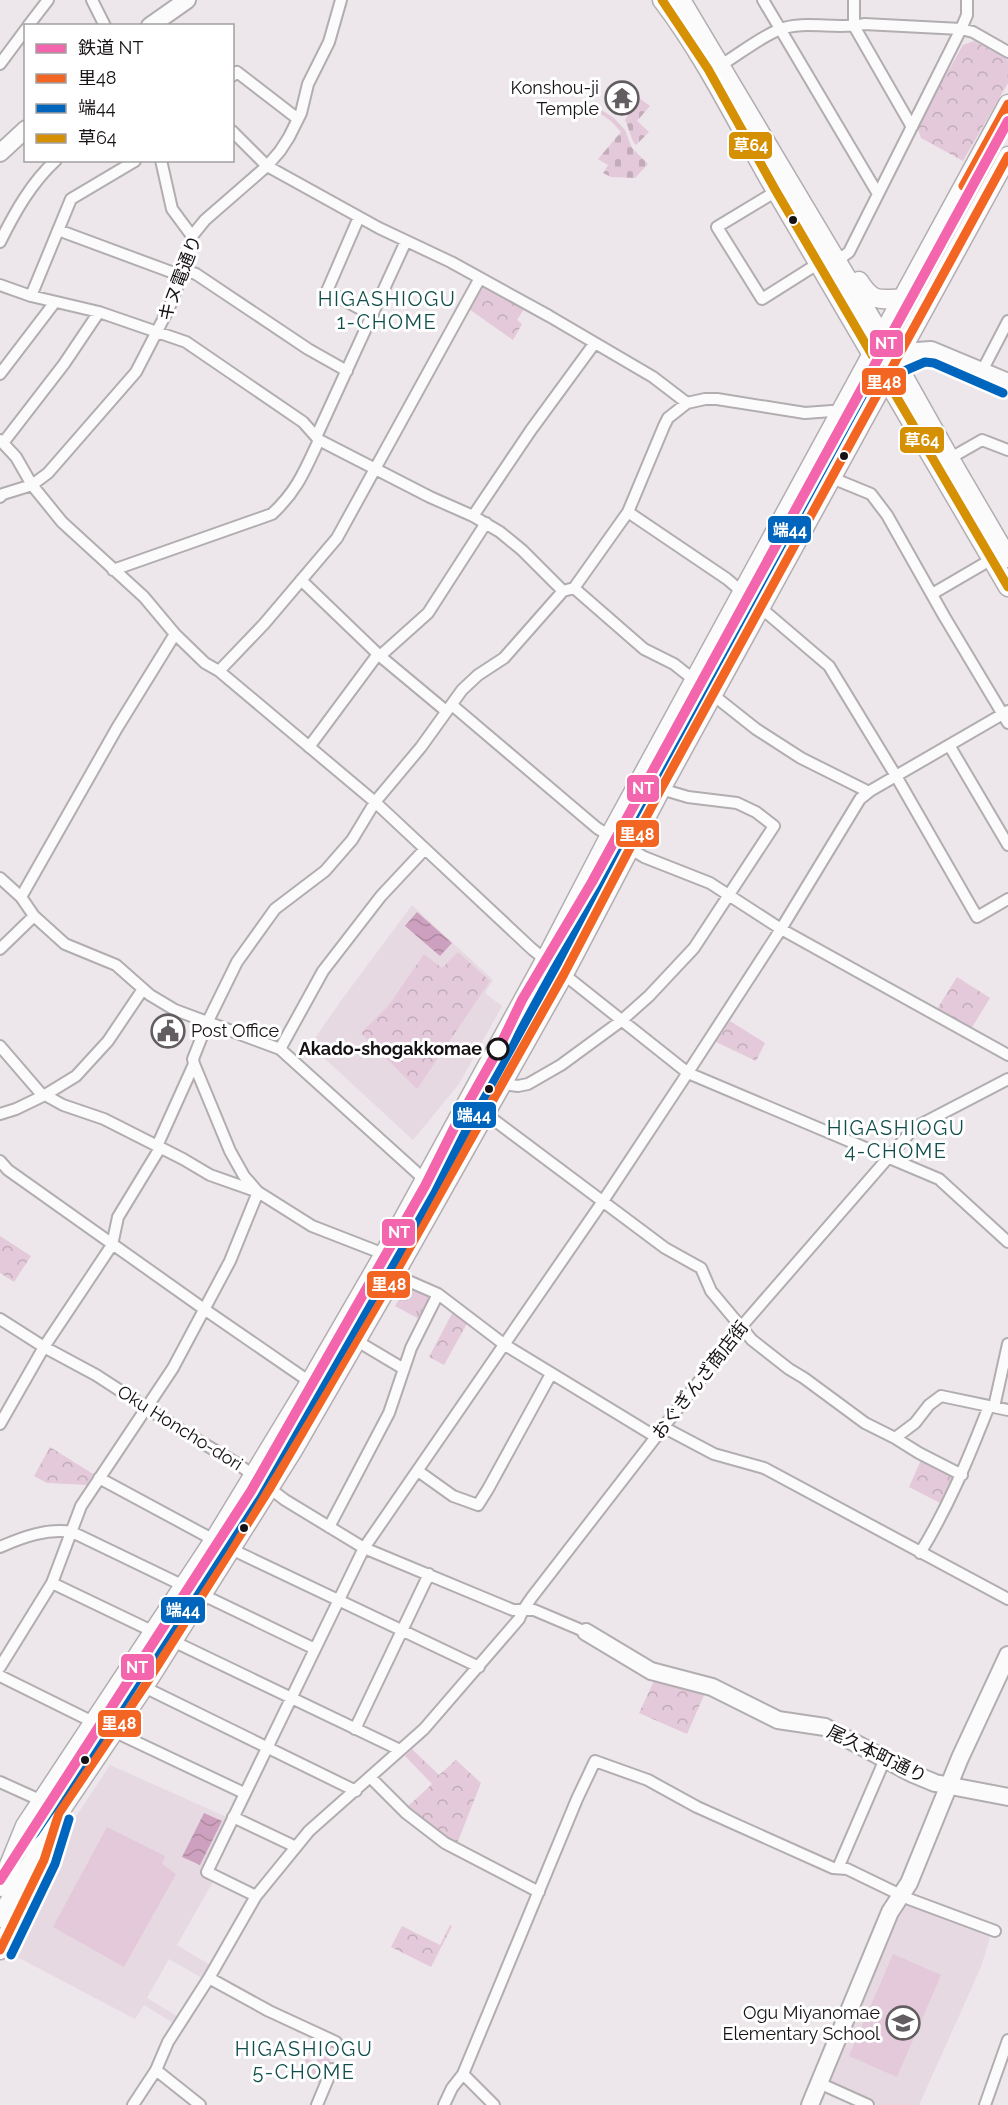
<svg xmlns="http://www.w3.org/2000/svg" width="1008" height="2105" font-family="Raleway,'Noto Sans JP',sans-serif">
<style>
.built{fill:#e6d9e2}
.grass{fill:url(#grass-tufts)}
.cemetery{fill:url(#cemetery-stones)}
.park{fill:url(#park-crowns)}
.pitch{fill:#e3c9d9}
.water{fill:url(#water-waves)}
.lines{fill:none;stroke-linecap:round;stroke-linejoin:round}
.street-casing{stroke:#b2adb0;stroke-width:14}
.secondary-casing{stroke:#b2adb0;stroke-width:20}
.primary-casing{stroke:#b2adb0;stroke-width:21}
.street{stroke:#fcfbfc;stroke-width:10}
.secondary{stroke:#fcfbfc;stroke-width:16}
.primary{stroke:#fcfbfc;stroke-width:18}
.bus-1-casing{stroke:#fff;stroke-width:14}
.bus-2-casing{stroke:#fff;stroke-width:14}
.bus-3-casing{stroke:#fff;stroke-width:14}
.bus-1{stroke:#f26522;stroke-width:9}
.bus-2{stroke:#0065bd;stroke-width:9}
.bus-3{stroke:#d59003;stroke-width:9}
.rail-1-casing{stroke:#fff;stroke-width:15}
.rail-1{stroke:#f365ac;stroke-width:10}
.bus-dot{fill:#161215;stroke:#fff;stroke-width:2}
.stop-dot{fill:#fff;stroke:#161215;stroke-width:3}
.labels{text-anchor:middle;stroke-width:6;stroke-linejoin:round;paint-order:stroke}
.poi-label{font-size:18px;fill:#161215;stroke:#fff;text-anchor:end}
.street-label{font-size:18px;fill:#161215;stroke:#fff}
.stop-label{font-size:18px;font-weight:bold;fill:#161215;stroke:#fff;text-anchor:end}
.neighbourhood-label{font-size:20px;letter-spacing:1.5px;fill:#114e4b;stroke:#fff}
.line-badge{stroke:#fff;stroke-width:2}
.badge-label{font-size:16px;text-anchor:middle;font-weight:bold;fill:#fff}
</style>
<defs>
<pattern id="grass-tufts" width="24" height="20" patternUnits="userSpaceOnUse" patternTransform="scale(1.5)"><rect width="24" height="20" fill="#e3c9d9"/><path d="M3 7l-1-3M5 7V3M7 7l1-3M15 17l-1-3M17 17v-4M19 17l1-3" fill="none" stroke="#c2acb9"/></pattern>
<pattern id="cemetery-stones" width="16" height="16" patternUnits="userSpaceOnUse" patternTransform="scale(1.5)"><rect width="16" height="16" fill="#e3c9d9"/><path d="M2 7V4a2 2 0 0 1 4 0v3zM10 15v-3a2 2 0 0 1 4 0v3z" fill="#c2acb9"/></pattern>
<pattern id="park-crowns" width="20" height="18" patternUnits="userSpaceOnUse" patternTransform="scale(1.5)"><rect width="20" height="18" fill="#e3c9d9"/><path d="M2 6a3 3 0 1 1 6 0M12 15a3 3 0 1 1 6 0" fill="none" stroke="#c2acb9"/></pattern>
<pattern id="water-waves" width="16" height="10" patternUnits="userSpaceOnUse" patternTransform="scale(1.5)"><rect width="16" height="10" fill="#cca0be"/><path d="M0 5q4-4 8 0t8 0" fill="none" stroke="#ae89a2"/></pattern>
</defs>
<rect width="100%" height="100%" fill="#ede7eb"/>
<path class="built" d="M412 905 493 980 485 993 502 1006 459 1084 413 1140 310 1045 343 998Z
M110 1765 229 1818 203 1874 214 1880 177 1945 210 1965 202 1978 169 1959 147 1998 177 2016 173 2023 144 2005 135 2019 17 1957 22 1948 16 1945 58 1863 71 1824Z
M906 1902 991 1934 981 1967 919 2105H877L829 2084 827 2080 899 1910Z"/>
<path class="grass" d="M407 1286 433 1299 421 1320 395 1306Z"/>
<path class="cemetery" d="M639 98 650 106 637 121 649 132 636 145C631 141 629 127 625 120Z
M597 107 614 118 625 130 632 148 648 164 635 178 611 177 603 173 608 165 598 159 621 132 611 121 595 110Z"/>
<path class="park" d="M974 41 1008 60V83L963 161 921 138 917 126 963 45Z
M483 287 524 309 517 320 522 324 513 340 469 309 480 288Z
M458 952 490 981 417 1089 361 1033 389 1005 424 954 442 968Z
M957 977 990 998 971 1029 937 1009Z
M730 1021 765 1043 756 1061 716 1042Z
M0 1236 31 1256 14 1282 0 1273Z
M455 1308 469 1320 444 1365 429 1357Z
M50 1447 93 1474 87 1485 47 1483 34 1476Z
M921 1460 956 1479 944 1505 909 1487Z
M654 1681 694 1689 705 1693 687 1734 639 1713Z
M412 1749 439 1775 456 1760 481 1783 456 1846 405 1809 432 1784 405 1756Z
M450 1925 452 1926 431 1967 391 1947 402 1926 440 1945Z
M325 2044 331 2047 330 2066 321 2083 299 2073 306 2058 316 2063Z"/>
<path class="pitch" d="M107 1827 165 1856 162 1864 176 1874 124 1967 53 1927Z
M893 1954 941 1975 897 2077 849 2056Z"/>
<path class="water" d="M417 912 452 943 440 956 405 926Z
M204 1813 222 1821 200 1865 182 1857Z"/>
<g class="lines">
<defs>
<path id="street" d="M92 0 105 26
M763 0 878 194
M854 0V26L912 127
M28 26 48 0
M0 64 26 29
M721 65C738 55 763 35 781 29 803 20 839 30 864 24L961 29 973 32 1008 52
M232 76 237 72 298 119
M232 131 267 166 379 228 451 262 549 316 653 377 687 403
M161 160 172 209 192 236
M780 189 717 227 762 299 819 263 837 261 849 252 961 29 967 15V0
M359 217 327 291 372 315
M58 230 182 276
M0 242C15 212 31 183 56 160
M184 270 196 274 308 349 347 371
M0 285 31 296 99 312 186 342 303 422 319 440 430 497 473 516 500 532 522 550 563 591
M31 296 71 199 135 161
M982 371 1008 321
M0 374 55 302
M317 435 406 241
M0 440 16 457 32 485 62 522 144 597 175 634 205 663 219 671 375 802 532 949 688 1073 939 1179 1008 1242
M3 443 64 364 99 312
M947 460 982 440 1008 450
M832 478 871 494 887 515 944 616 1008 723
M0 497 3 494 32 485 48 473 136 372 169 308 184 270 192 236 205 220 267 166 280 151 289 137 301 113 308 84 329 42 341 0
M628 512 727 579 829 666 896 776 977 917 1008 899
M473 516 531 430 594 344
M113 570 272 514C297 491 305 470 319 440
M301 580 380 656 446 711
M574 588 644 649 674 664 756 729 801 758 869 792
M932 594 992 559
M380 656 428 613 486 523
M219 671 264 624 337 538 480 278
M452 705 597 828 629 848 644 857 710 883 781 929 1008 1055
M949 745 1008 845
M309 747 378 654
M0 878 21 897 34 916 65 944 116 965 150 995 175 1010 280 1049 425 1180
M21 897 117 728 175 634
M0 949 34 916
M0 1046 43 1096
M280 1049 323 971 381 896 425 849
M194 1064 230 1151 244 1176 258 1192 312 1226 384 1254 396 1272 406 1280 438 1294 505 1345 656 1437
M502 1084 518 1086 528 1084 561 1065 621 1021 649 996 694 948 774 826 756 812 737 803 688 797 661 789
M45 1095 63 1105 104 1119 183 1159 210 1175 258 1192
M0 1114 16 1109 45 1095 76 1076 108 1041 143 989
M486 1114 665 1248 701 1268 711 1291 752 1340 789 1369 804 1378 865 1423 895 1438 915 1423 929 1405 941 1396 1008 1410
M157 1146 194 1064 193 1059 208 1021 237 962 275 909 325 871 352 840 375 802 421 747 462 690 478 675 504 658 563 591 574 588 628 512 664 426 668 418 687 403 705 399H717L805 413 832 411 838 414
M0 1161 8 1170 204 1309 310 1382
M0 1319 44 1347 96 1375 184 1432 238 1464 285 1500 364 1548 513 1610H534L586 1632
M357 1341 404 1369
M994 1407 1008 1344
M0 1424 44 1347 112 1245 118 1217 160 1148
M663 1427 714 1454 764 1468 1008 1599
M895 1438 919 1453 962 1475
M418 1471 453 1496 478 1505 488 1489 551 1374
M99 1478 214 1540
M329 1527 389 1413 411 1348 438 1294
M0 1547C23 1537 47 1528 72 1532L184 1586
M231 1549 479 1667
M920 1553C949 1506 969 1457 989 1406
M52 1583 400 1750
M203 1595 315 1649
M0 1667 52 1583 81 1506 173 1368 230 1261 258 1192
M0 1676 95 1723
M144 1687 356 1791
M355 1729 429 1574
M113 1731 244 1793
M371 1778 406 1813 445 1843 539 1892
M0 1782 42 1801
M233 1817 296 1847
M838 1868 885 1759
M256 1896 207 1872 364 1548 603 1201 683 1080 781 929 860 799 870 791 1008 711
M209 1978 269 2011 336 2042
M156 2070 200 2105
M819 2083 868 2105
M133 2105 156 2070 168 2042 209 1978 256 1896 309 1831 424 1729 519 1619 523 1610 532 1597 741 1327 914 1128 1008 1079
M317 2105 332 2069
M444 2105 452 2088 463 2074
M494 2105 463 2074 577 1799 595 1761 648 1780 697 1807 833 1868 847 1869 909 1899 995 1931
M985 2105 1008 2040"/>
<path id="secondary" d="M150 26 187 0
M0 153 26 129
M890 364 917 351 931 350 1008 382
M586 1632 651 1671 712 1687 778 1720 825 1727 911 1773 935 1783 1008 1797
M810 2105 890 1912 909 1883 960 1758 1008 1655"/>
<path id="primary" d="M662 0C707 59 739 127 776 191 853 323 931 455 1008 587
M681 0 872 320 950 459 1008 558
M859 281C872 302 879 300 902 298
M0 1887 25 1826 214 1540 310 1382 384 1254 545 960 610 835 1008 104
M0 1918 59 1813 144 1687 292 1452 396 1272 564 974 661 789 1008 156
M0 1950 41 1865"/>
</defs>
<use href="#street" class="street-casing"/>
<use href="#secondary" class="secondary-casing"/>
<use href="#primary" class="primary-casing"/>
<use href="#street" class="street"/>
<use href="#secondary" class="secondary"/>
<use href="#primary" class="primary"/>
<defs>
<path id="bus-1" d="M963 186 1008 104
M0 1950 44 1860 59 1813 144 1687 270 1488 396 1272 564 974 661 789 1008 156"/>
<path id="bus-2" d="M11 1867 19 1850 35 1833 105 1730 224 1547 320 1388 395 1260 556 966 621 841 867 387 925 362 934 363 1003 393
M11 1955 55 1864 69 1819"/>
<path id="bus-3" d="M662 0 708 69 776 191 1008 587"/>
</defs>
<use href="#bus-1" class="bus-1-casing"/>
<use href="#bus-2" class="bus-2-casing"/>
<use href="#bus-3" class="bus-3-casing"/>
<use href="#bus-1" class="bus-1"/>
<use href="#bus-2" class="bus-2"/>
<use href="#bus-3" class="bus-3"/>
<defs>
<path id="rail-1" d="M0 1880 251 1491 425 1186 455 1126 498 1050 522 1000 592 882 1008 121"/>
</defs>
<use href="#rail-1" class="rail-1-casing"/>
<use href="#rail-1" class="rail-1"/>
</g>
<defs>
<symbol id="temple-ring" viewBox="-11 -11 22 22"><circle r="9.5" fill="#fff" stroke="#615d60" stroke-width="1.5"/><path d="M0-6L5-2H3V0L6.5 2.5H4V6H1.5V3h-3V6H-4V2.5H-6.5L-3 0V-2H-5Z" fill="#615d60"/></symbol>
<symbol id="civic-ring" viewBox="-11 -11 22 22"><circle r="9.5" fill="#fff" stroke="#615d60" stroke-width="1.5"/><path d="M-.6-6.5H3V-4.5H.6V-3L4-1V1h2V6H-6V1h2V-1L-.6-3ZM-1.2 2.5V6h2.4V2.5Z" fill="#615d60"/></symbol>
<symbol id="school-ring" viewBox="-11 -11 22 22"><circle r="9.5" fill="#fff" stroke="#615d60" stroke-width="1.5"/><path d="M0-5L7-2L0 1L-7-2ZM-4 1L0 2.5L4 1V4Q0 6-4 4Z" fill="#615d60"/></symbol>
</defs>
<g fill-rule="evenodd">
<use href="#temple-ring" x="603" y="79" width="38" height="38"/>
<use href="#civic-ring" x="149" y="1012" width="38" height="38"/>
<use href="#school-ring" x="884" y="2004" width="38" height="38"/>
</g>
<g class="bus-dot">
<circle cx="793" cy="220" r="5"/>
<circle cx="844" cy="456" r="5"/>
<circle cx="489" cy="1089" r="5"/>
<circle cx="244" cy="1528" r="5"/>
<circle cx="85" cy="1760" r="5"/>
</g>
<circle class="stop-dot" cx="498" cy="1049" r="10"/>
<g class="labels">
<g class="poi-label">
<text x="599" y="94">Konshou-ji<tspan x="599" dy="21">Temple</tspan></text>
<text x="191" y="1037" text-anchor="start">Post Office</text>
<text x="880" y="2019">Ogu Miyanomae<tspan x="880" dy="21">Elementary School</tspan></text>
</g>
<g class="street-label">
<text transform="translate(180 278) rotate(-69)" y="6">キヌ電通り</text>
<text transform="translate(700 1380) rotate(-52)" y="6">おぐぎんざ商店街</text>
<text transform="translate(180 1428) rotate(32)" y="6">Oku Honcho-dori</text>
<text transform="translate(877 1754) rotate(26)" y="6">尾久本町通り</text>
</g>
<g class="stop-label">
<text x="482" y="1055">Akado-shogakkomae</text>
</g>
<g class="neighbourhood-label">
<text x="387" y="306">HIGASHIOGU<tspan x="387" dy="23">1-CHOME</tspan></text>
<text x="896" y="1135">HIGASHIOGU<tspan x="896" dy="23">4-CHOME</tspan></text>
<text x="304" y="2056">HIGASHIOGU<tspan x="304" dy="23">5-CHOME</tspan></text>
</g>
</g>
<g class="line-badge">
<rect x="728" y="131" width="45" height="29" rx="6" fill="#d59003"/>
<rect x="869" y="329" width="35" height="29" rx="6" fill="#f365ac"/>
<rect x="861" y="367" width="46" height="29" rx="6" fill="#f26522"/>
<rect x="899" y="426" width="46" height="28" rx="6" fill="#d59003"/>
<rect x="767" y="515" width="45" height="29" rx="6" fill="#0065bd"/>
<rect x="626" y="774" width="34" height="29" rx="6" fill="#f365ac"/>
<rect x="615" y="819" width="45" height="29" rx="6" fill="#f26522"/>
<rect x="452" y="1101" width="45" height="28" rx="6" fill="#0065bd"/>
<rect x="381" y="1218" width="35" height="29" rx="6" fill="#f365ac"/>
<rect x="366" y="1270" width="45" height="29" rx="6" fill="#f26522"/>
<rect x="160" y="1596" width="46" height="28" rx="6" fill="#0065bd"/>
<rect x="120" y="1653" width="35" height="28" rx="6" fill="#f365ac"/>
<rect x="97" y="1709" width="45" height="29" rx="6" fill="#f26522"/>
</g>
<g class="badge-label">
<text x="751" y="151">草64</text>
<text x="886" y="349">NT</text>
<text x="884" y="388">里48</text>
<text x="922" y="446">草64</text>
<text x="790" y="536">端44</text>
<text x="643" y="794">NT</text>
<text x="637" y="840">里48</text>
<text x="474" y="1121">端44</text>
<text x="399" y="1238">NT</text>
<text x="389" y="1290">里48</text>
<text x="183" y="1616">端44</text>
<text x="137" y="1673">NT</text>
<text x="119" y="1729">里48</text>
</g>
<rect x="24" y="24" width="210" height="138" fill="#ffffff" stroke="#a2a0a1" stroke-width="1.5"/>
<rect x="36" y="44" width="30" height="9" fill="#f365ac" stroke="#a2a0a1" stroke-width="1.5"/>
<text x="78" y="54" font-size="18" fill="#161215">鉄道 NT</text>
<rect x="36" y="74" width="30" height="9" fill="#f26522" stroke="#a2a0a1" stroke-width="1.5"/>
<text x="78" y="84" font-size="18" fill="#161215">里48</text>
<rect x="36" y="104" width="30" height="9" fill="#0065bd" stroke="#a2a0a1" stroke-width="1.5"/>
<text x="78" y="114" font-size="18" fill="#161215">端44</text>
<rect x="36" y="134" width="30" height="9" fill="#d59003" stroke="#a2a0a1" stroke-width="1.5"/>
<text x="78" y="144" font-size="18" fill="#161215">草64</text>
</svg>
